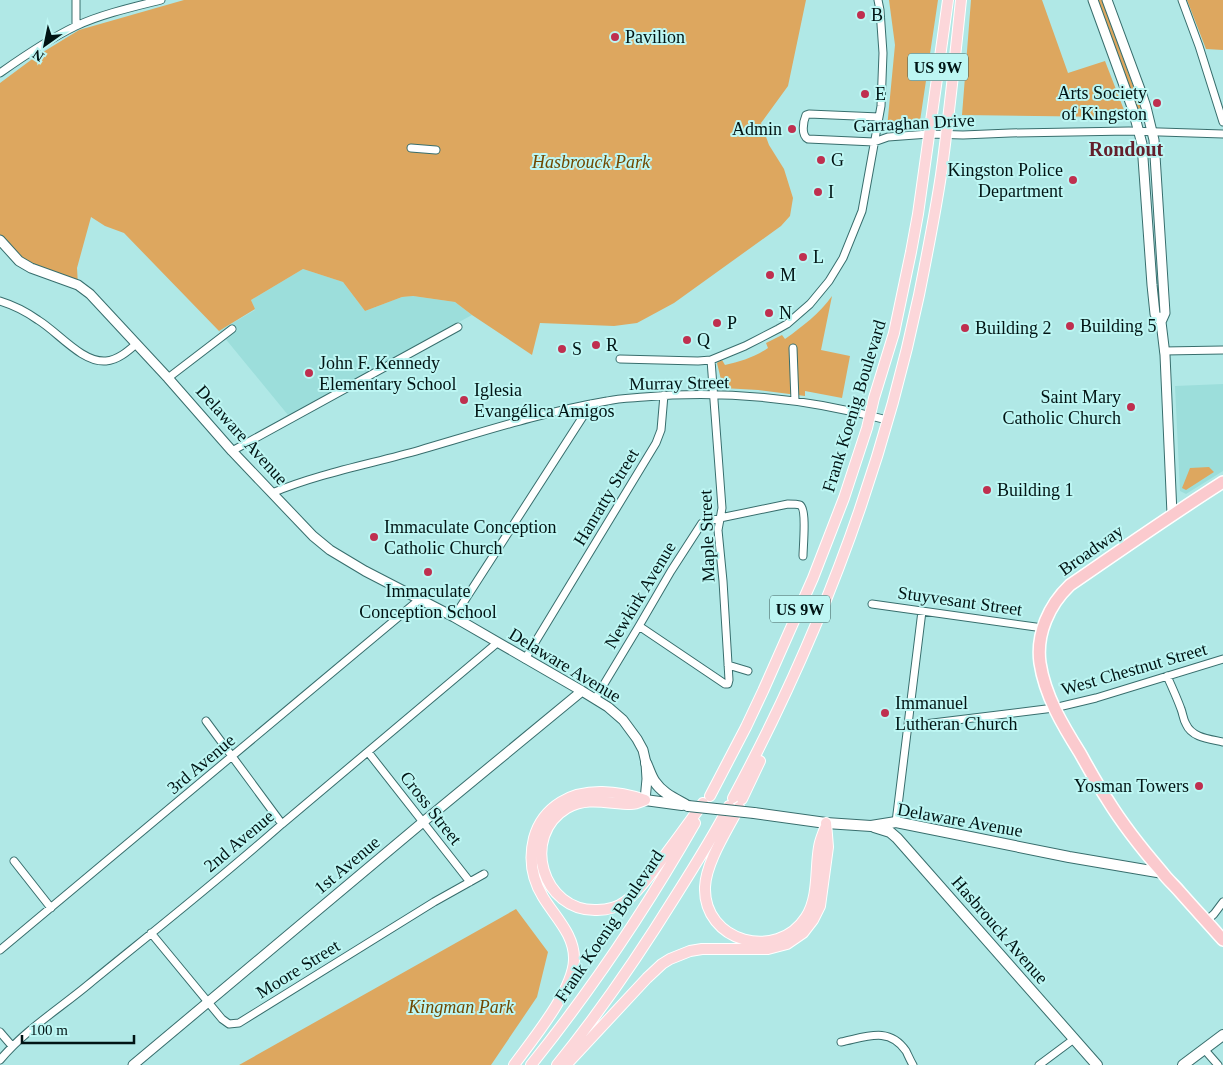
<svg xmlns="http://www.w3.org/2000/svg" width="1223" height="1065" font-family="'Times New Roman',serif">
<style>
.built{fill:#9cdedb}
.green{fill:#dda75f}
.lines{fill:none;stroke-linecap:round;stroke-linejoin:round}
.minor-casing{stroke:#386e6d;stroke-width:9}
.tertiary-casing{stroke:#386e6d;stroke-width:11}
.secondary-casing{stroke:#386e6d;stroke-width:12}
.primary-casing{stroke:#fff;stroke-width:12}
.trunk-casing{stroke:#fff;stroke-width:14}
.minor{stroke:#fff;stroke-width:7}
.tertiary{stroke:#fff;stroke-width:9}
.secondary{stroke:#fff;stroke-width:10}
.primary{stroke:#fcd7da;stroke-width:10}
.trunk{stroke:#fbcace;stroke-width:11}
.secondary-bridge-casing{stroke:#386e6d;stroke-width:12;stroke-linecap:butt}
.secondary-bridge{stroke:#fff;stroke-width:10}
.poi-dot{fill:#bf2f4f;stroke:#bdf6f3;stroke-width:2}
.labels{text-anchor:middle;stroke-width:4;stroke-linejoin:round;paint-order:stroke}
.shield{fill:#bdf6f3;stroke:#395857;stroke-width:1}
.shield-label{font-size:16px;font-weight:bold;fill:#011414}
.poi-label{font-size:18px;fill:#011414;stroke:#bdf6f3;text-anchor:start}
.street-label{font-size:18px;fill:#011414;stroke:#bdf6f3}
.park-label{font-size:18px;font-style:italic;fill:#704801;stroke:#bdf6f3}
.quarter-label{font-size:20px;font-weight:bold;fill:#631e2b;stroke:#bdf6f3}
</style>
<rect width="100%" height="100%" fill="#b0e8e6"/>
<path class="built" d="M303 269 343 282 365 311 402 297 413 296 455 302 472 315 288 415 219 331 255 310 251 300Z
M1223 384V471L1186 494 1180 491 1175 386Z"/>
<path class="green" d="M184 0H806L788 86 761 123 769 145 784 169 793 198 790 216 781 226 674 303 637 323 614 326 540 323 532 355 472 315 455 302 413 296 402 297 365 311 343 282 303 269 251 300 255 309 219 331 124 233 105 226 91 217 77 268 78 285 31 268 0 240V83L35 57 79 30Z
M889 0H938L920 121C913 129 897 134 887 128L895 45Z
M971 0H1042L1068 73 1105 61 1124 110 1123 114 1113 117 962 115Z
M1097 0H1102L1141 108 1137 109Z
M1187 0H1223V50L1206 49Z
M832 296 821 350 850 356 842 398 805 391V396L758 390 723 388 717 363 722 360 725 365C740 362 755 357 768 348L766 343 782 335 785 339C802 327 820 313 832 296Z
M1209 467 1214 472 1186 490 1182 488 1190 468Z
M516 909 548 952 537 997 491 1065H239Z"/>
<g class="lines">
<defs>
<path id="minor" d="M76 0V26
M1182 0 1199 46 1223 122
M0 73C24 56 49 39 76 26 102 14 133 7 161 0
M879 117 809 114 806 115C803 122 801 135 808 139L874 142 888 137 929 134 963 135 1010 133 1129 131 1223 134
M411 148 436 150
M0 301C13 305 27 312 38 320 58 332 82 363 106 361 118 360 128 351 136 344
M793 348 795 401
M1164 351 1223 350
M620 359 698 361 711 360 745 346 778 329 787 324 810 304 829 281 843 258 862 211 881 106 883 53 880 10 878 0
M168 378 232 329
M232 451 458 327
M272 493C320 473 371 464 420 450 482 432 543 412 607 401 619 398 632 398 644 397 725 390 809 399 887 420
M872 604 1043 628
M454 617 591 404
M639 626 725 684H728L729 680 723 581 718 530 722 508 711 360
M525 659 656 443 661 430 664 395
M728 665 748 671
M1167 676C1172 687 1177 698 1181 709 1183 714 1183 719 1186 724 1192 738 1210 739 1223 742
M595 699 639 626 671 571 702 523 720 518 788 504C791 504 797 504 800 505 807 509 803 547 803 556
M206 721 282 824
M908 726 1054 708 1096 698 1223 659
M368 752 470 882
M896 822 922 611
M14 861 51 908
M1206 921 1214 914 1223 902
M151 933 222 1019 229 1024 239 1023 434 902 484 874
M0 950 420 599
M0 1032 12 1046
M841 1042C866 1037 889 1026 906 1051 908 1055 910 1060 913 1065
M1204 1049 1218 1065
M0 1060C25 1030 59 1009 89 984 154 931 220 879 282 824L497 643
M1039 1065 1074 1039"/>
<path id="tertiary" d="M1093 0 1133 110 1142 144 1152 285 1155 314 1161 322
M1107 0 1141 92 1146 107 1154 140 1165 313 1161 322 1165 355 1172 514
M0 240 19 261 31 268 78 285 90 294 168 378 232 451 272 493 313 536 330 550 365 571 454 617 582 691 608 707 623 720 637 739 643 750 646 763 647 779 645 800
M133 1065 423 822 582 691"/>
<path id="secondary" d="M646 763C649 769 651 777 655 782 662 793 676 799 688 806
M645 800 682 805
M754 813 826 823 871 826 896 822 1069 857 1163 873
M874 827 890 832 897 838 1097 1065
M1183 1065 1223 1035"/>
<path id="primary" d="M710 796 746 727 763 691 813 578 844 498 867 428 874 398 894 333 911 252 918 214 948 0
M733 798C818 640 882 471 919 295 927 255 935 215 941 175 949 117 955 58 961 0
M742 799 760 761
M645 800C640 802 636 804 631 804 609 804 588 796 567 808 520 836 542 912 597 910 607 910 618 907 626 901 638 892 647 879 656 867 672 846 688 824 703 803
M739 807C728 829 706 862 705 887 703 942 777 962 806 917 819 897 815 869 819 847 820 840 823 834 825 828
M514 1065C532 1040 573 991 574 960 575 935 555 917 543 897 532 879 529 858 534 838 538 823 548 810 561 802 585 787 619 791 645 800
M531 1065C592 989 647 907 695 823
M557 1065C600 1012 639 955 675 897 694 867 713 837 729 806
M566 1065 647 978 662 964 670 959 690 951 702 949H768L787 944 803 933 813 920 820 906 828 847 826 823"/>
<path id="trunk" d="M1223 482C1171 515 1121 550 1070 585 1049 605 1036 634 1040 663 1045 696 1063 726 1080 753 1089 769 1097 784 1107 799 1123 825 1142 849 1162 872 1167 879 1174 885 1180 892 1194 908 1209 924 1223 940"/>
</defs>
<use href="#minor" class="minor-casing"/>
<use href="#tertiary" class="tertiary-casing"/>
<use href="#secondary" class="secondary-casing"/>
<use href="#primary" class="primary-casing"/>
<use href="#trunk" class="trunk-casing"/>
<use href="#minor" class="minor"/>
<use href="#tertiary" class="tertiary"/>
<use href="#secondary" class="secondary"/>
<use href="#primary" class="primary"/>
<use href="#trunk" class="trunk"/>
<defs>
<path id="secondary-bridge" d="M688 806 754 813"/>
</defs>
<use href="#secondary-bridge" class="secondary-bridge-casing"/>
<use href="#secondary-bridge" class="secondary-bridge"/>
</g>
<g class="poi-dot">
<circle cx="861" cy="15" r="5"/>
<circle cx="615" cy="37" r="5"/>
<circle cx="865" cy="94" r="5"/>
<circle cx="1157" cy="103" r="5"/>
<circle cx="792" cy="129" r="5"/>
<circle cx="821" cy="160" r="5"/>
<circle cx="1073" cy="180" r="5"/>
<circle cx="818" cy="192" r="5"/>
<circle cx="803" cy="257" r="5"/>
<circle cx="770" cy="275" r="5"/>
<circle cx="769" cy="313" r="5"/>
<circle cx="717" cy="323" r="5"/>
<circle cx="1070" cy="326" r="5"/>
<circle cx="965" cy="328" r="5"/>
<circle cx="687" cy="340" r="5"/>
<circle cx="596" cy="345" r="5"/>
<circle cx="562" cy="349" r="5"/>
<circle cx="309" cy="373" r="5"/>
<circle cx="464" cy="400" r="5"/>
<circle cx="1131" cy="407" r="5"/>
<circle cx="987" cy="490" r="5"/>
<circle cx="374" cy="537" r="5"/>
<circle cx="428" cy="572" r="5"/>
<circle cx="885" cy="713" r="5"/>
<circle cx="1199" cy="786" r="5"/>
</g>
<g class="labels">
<g class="shield">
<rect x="908" y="53.5" width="60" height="27" rx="4"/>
<rect x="770" y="595.5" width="60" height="27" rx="4"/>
</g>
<g class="shield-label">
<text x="938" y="73">US 9W</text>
<text x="800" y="615">US 9W</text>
</g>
<g class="poi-label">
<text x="871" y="21">B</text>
<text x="625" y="43">Pavilion</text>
<text x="1147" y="99" text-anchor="end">Arts Society<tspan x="1147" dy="21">of Kingston</tspan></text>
<text x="875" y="100">E</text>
<text x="782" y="135" text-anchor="end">Admin</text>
<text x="831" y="166">G</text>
<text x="1063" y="176" text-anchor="end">Kingston Police<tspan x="1063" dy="21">Department</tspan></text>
<text x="828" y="198">I</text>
<text x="813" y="263">L</text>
<text x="780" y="281">M</text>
<text x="779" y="319">N</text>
<text x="727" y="329">P</text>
<text x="1080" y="332">Building 5</text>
<text x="975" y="334">Building 2</text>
<text x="697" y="346">Q</text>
<text x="606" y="351">R</text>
<text x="572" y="355">S</text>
<text x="319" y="369">John F. Kennedy<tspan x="319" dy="21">Elementary School</tspan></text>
<text x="474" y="396">Iglesia<tspan x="474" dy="21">Evangélica Amigos</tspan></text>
<text x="1121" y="403" text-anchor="end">Saint Mary<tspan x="1121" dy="21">Catholic Church</tspan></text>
<text x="997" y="496">Building 1</text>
<text x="384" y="533">Immaculate Conception<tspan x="384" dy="21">Catholic Church</tspan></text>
<text x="428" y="597" text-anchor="middle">Immaculate<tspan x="428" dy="21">Conception School</tspan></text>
<text x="895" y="709">Immanuel<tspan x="895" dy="21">Lutheran Church</tspan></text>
<text x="1189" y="792" text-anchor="end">Yosman Towers</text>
</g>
<g class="street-label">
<text transform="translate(914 123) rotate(-3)" y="6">Garraghan Drive</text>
<text transform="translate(679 383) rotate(-1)" y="6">Murray Street</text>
<text transform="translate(854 406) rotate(-73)" y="6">Frank Koenig Boulevard</text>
<text transform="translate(242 435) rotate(48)" y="6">Delaware Avenue</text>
<text transform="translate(606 497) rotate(-59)" y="6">Hanratty Street</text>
<text transform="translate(707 536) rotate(-92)" y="6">Maple Street</text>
<text transform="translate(1091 550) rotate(-35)" y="6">Broadway</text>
<text transform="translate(640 595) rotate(-59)" y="6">Newkirk Avenue</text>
<text transform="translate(960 601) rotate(8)" y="6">Stuyvesant Street</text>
<text transform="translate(565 665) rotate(31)" y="6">Delaware Avenue</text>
<text transform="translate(1134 669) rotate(-16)" y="6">West Chestnut Street</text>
<text transform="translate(201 764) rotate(-40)" y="6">3rd Avenue</text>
<text transform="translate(431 808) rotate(52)" y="6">Cross Street</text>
<text transform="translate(960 820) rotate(10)" y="6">Delaware Avenue</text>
<text transform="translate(239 841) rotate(-40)" y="6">2nd Avenue</text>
<text transform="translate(347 865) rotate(-40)" y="6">1st Avenue</text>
<text transform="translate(609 926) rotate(-56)" y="6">Frank Koenig Boulevard</text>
<text transform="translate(1000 930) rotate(49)" y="6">Hasbrouck Avenue</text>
<text transform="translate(298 969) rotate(-32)" y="6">Moore Street</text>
</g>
<g class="park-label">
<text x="591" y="168">Hasbrouck Park</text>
<text x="461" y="1013">Kingman Park</text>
</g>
<g class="quarter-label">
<text x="1126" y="156">Rondout</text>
</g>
</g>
<g transform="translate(45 45) rotate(213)" stroke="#bdf6f3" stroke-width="4" paint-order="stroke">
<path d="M0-4L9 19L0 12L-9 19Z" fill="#011414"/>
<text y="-8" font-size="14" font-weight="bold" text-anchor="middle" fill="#011414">N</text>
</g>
<path d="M22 1035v8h112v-8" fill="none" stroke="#011414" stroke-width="2.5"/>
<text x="30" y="1035" font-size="15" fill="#011414" stroke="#bdf6f3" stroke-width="4" paint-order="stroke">100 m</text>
</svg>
